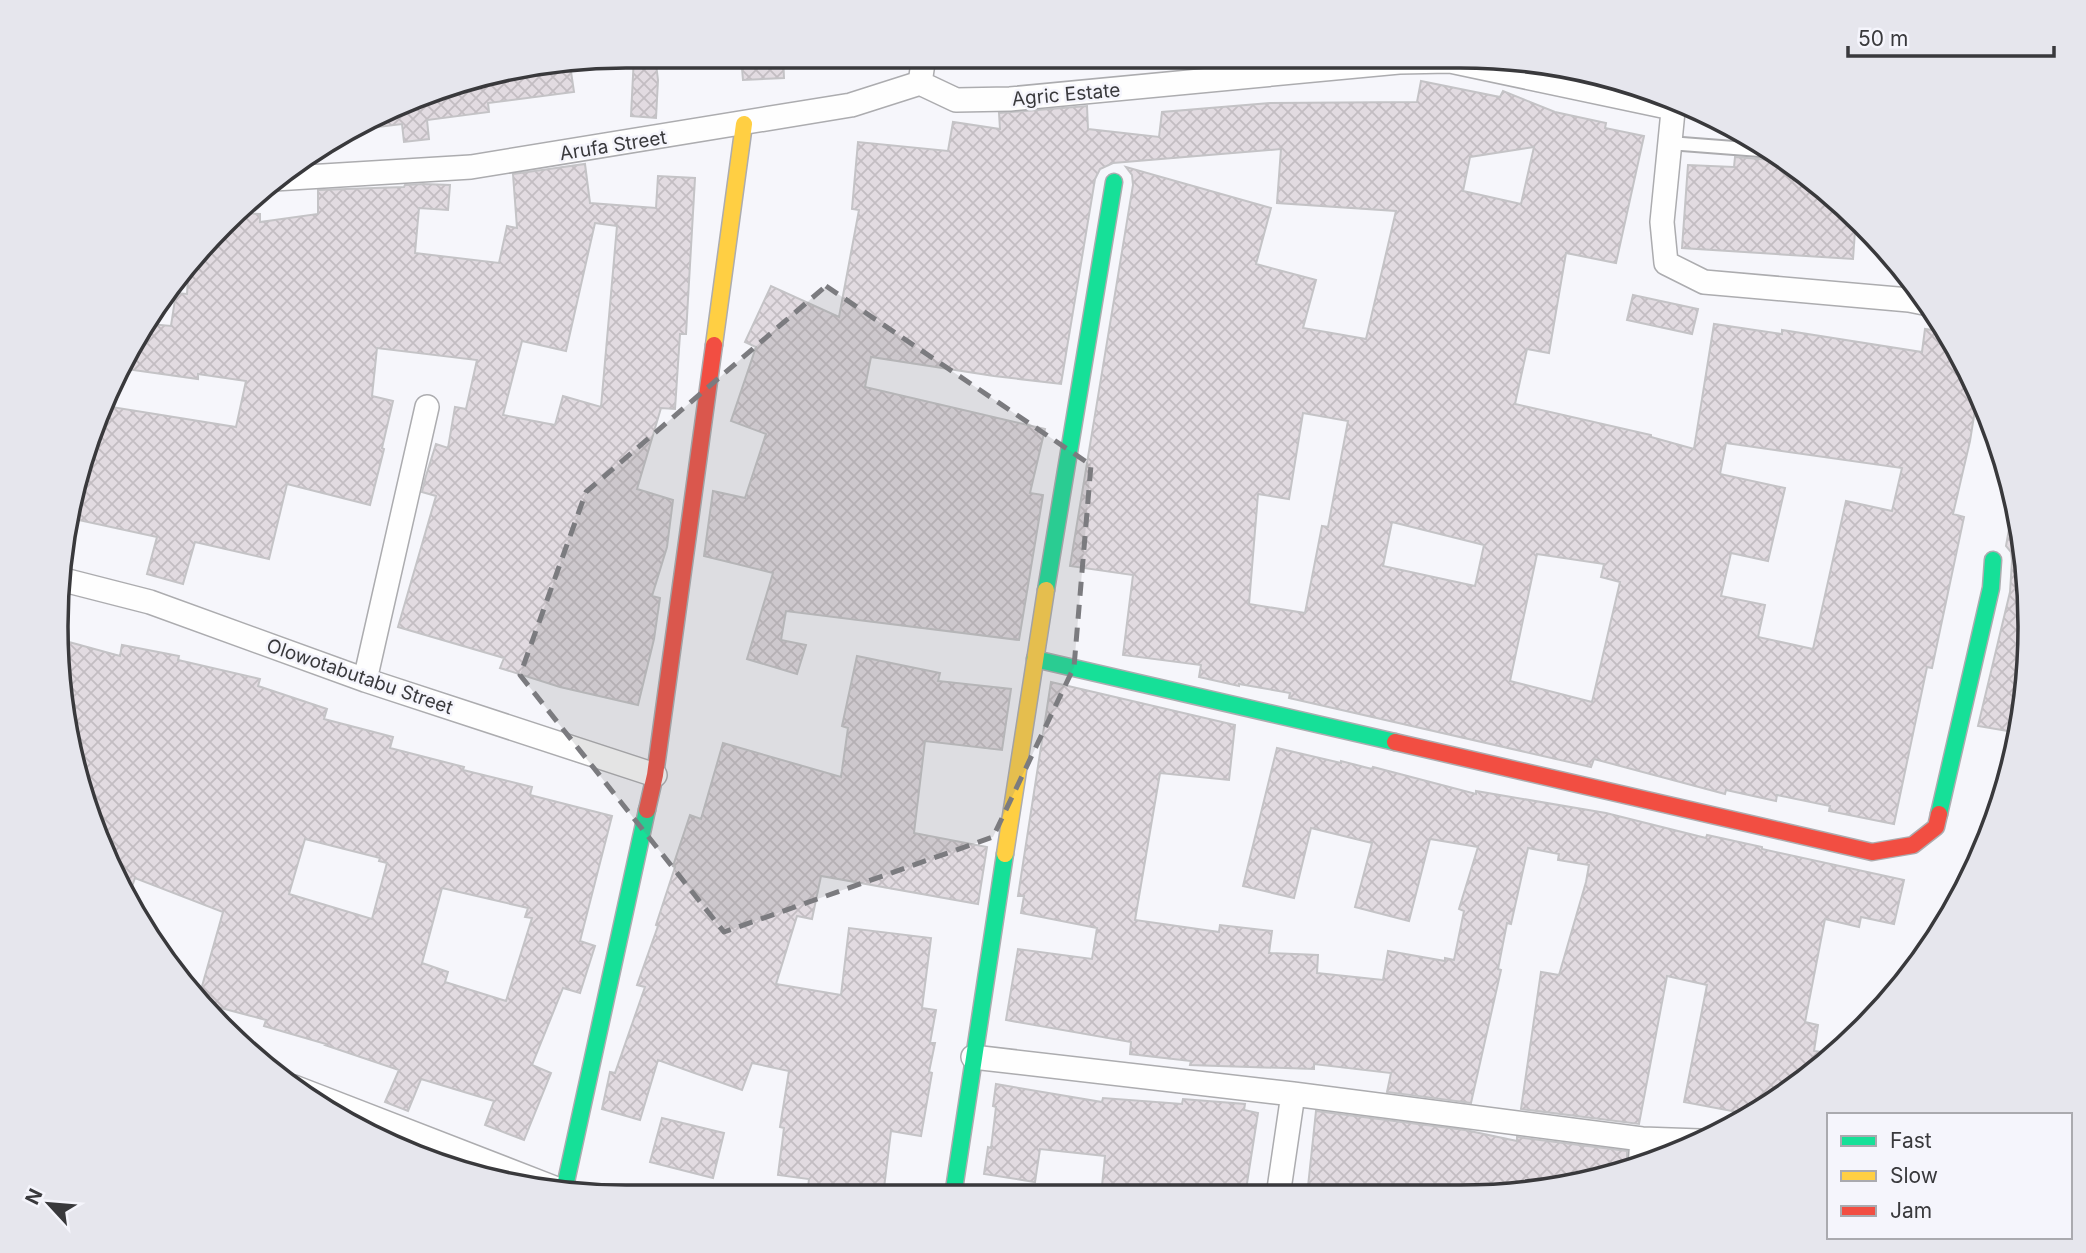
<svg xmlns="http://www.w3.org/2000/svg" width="2086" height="1253" font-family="Inter,sans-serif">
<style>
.building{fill:url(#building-cross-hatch);stroke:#c4c3c6;stroke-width:2;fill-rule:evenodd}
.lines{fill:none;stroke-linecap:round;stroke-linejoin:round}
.lane-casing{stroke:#acacaf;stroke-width:16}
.street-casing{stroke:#acacaf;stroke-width:26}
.fast-casing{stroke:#acacaf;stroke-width:19}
.slow-casing{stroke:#acacaf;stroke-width:19}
.jam-casing{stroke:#acacaf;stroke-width:19}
.lane{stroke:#fefefe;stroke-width:12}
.street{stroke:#fefefe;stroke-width:23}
.fast{stroke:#16e098;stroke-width:16}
.slow{stroke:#ffcf43;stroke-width:16}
.jam{stroke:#f24e42;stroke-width:16}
.marked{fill:#7b7b7f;fill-opacity:0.2;stroke:#7b7b7f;stroke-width:5;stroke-dasharray:14 9;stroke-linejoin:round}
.labels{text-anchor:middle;stroke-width:5;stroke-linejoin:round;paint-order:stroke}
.street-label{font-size:19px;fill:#39393c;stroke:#f5f5fc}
.rim{fill:none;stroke:#39393c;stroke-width:3.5}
</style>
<defs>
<pattern id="building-cross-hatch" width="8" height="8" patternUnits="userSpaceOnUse" patternTransform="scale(1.75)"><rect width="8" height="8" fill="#e2dbe1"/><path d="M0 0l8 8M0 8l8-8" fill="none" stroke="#c3bdc2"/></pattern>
</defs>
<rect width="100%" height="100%" fill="#f6f6fb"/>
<path class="building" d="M634 56H655L658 80 656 118 631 116Z
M741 56H783L784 78 743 80Z
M570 65 574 92 488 103 489 112 427 120 429 139 404 142 402 124 370 128 369 126 444 86Z
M1421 81 1500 97 1503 91 1555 112 1606 123 1605 128 1644 136 1616 263 1566 253 1549 353 1527 349 1515 404 1651 435V437L1694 449 1714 324 1782 334V330L1922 352 1925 329 1946 332 1978 391 1970 441 1953 514 1964 517 1932 668 1927 667 1894 824 1829 811 1830 806 1777 795 1776 801 1726 790 1725 794 1594 759 1591 767 1289 698 1290 693 1239 684V686L1199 677 1201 665 1123 655 1133 575 1070 566 1133 185 1132 175 1126 167 1271 208 1256 264 1316 280 1303 328 1366 339 1396 211 1277 203 1281 149 1113 163 1100 169 1095 179 1061 384 994 376 871 357 865 387 1045 429 1030 493 1043 495 1019 640 786 611 781 640 806 645 797 674 747 659 773 573 704 556 713 491 745 498 766 434 731 421 756 347 745 342 771 286 839 317 859 210 852 209 858 142 948 151 953 122 1000 129 999 113 1087 106 1088 129 1159 137 1162 112 1270 103 1417 102ZM1534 147 1521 204 1463 191 1470 157ZM1303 413 1348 421 1328 527 1322 526 1305 613 1249 604 1258 494 1289 499ZM1726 443 1902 468 1892 511 1846 501 1813 649 1758 637 1765 605 1721 596 1731 553 1768 561 1785 488 1720 474ZM1392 522 1484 545 1475 586 1383 566ZM1537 554 1604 564 1601 577 1620 582 1592 702 1510 681Z
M1780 156 1856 217 1853 259 1682 248 1688 165 1734 167 1735 157 1772 160Z
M585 164 590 203 656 208 658 176 695 178 686 334H680L675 409 661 408 637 489 673 500 667 547 652 596 660 598 654 639 638 705 560 687 500 668 504 658 398 627 436 496 422 492 425 479 436 444 448 448 455 407 466 409 477 360 377 348 372 396 393 401 382 448 384 449 370 505 287 484 269 559 195 542 183 584 147 574 157 537 74 519 86 444 106 406 236 427 246 381 198 374V379L126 369 150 324 171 326 176 293 187 294 189 265 241 213 260 214V222L318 214V190L404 187 405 185 423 184 450 185 448 210 419 208 415 253 499 263 507 226 517 228 513 174ZM595 223 617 226 601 407 563 396 555 425 503 415 522 341 566 351Z
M1633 295 1698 309 1692 334 1627 320Z
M2012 512H2018L2019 516 2030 627 2020 733 1978 726 2010 592 2012 561 2011 552 2006 546Z
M58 639 120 656 122 645 179 656 178 660 260 679 258 686 327 709 324 719 393 737 390 748 464 767 463 770 532 787 530 795 612 816 580 941 595 946 580 993 563 988 532 1065 551 1073 524 1140 485 1125 494 1101 421 1079 408 1111 385 1102 399 1070 325 1045 326 1044 264 1026 266 1020 206 1004 199 997 223 912 135 878 130 892 90 817 94 794 83 792ZM305 839 380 858 379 861 387 863 372 919 289 894ZM442 888 528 908 525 917 532 918 506 1001 445 982 448 972 422 963Z
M857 656 940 673 938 681 1011 689 1002 750 925 741 914 833 987 847 978 904 821 876 812 919 797 916 776 984 841 995 849 928 931 938 922 1008 936 1010 930 1043H935L929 1072 932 1073 921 1136 891 1131 883 1196H807L809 1179 778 1175 784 1128 780 1127 789 1071 752 1063 742 1090 658 1060 640 1120 602 1109 610 1072 615 1073 645 987 637 985 658 926 656 925 675 867 673 866 690 815 701 819 723 743 841 777 848 728 842 726Z
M1051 682 1235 725 1229 780 1160 773 1135 920 1219 932 1220 925 1272 931 1269 953 1318 955 1317 973 1383 980 1388 951 1445 961V958L1454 960 1464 911 1459 909 1478 847 1430 839 1409 921 1355 907 1372 843 1311 828 1294 898 1243 886 1277 748 1341 763V761L1372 769 1373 767 1476 794V791L1606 813 1706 838 1707 835 1762 847V849L1904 880 1894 924 1861 917 1859 927 1825 919 1805 1022 1818 1025 1814 1051 1837 1054 1753 1115 1684 1102 1707 985 1667 976 1639 1124 1521 1109 1541 972 1559 975 1586 882 1589 865 1558 860 1559 854 1528 848 1511 924 1507 923 1498 969 1501 970 1471 1103 1387 1092 1391 1073 1314 1064V1069L1190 1065 1191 1061 1130 1054 1131 1042 1006 1020 1018 949 1092 959 1097 928 1021 913 1024 896H1018Z
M996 1084 1102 1102 1103 1098 1182 1104 1183 1099 1245 1104 1244 1110 1258 1113 1245 1196H1101L1105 1156 1040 1149 1035 1182 984 1174 988 1147 991 1148 996 1107 993 1106Z
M1316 1111 1465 1130 1517 1141V1137L1627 1151V1170L1497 1196H1307Z
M662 1118 724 1133 713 1178 650 1162Z"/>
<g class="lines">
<defs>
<path id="lane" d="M1669 143 1773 151"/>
<path id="street" d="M920 83 956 100 1010 99 1399 62 1450 61 1672 108
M1674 101 1662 222 1666 263 1704 282 1909 300 1929 304
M274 179 471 167 851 105 920 83 924 56
M64 580 150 602 365 680 655 775
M365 680 427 407
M973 1057 1293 1094 1642 1139 1700 1141
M294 1087 557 1189
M1640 1167 1642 1139
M1278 1196 1293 1094"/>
<path id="fast" d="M1046 590 1114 182
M1035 659 1395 742
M1939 814 1991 588 1993 560
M564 1191 647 810
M953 1196 1005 854"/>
<path id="slow" d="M714 345 744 124
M1005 854 1046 590"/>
<path id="jam" d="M1395 742 1872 852 1913 845 1936 827 1939 814
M647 810 655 775 714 345"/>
</defs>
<use href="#lane" class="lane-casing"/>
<use href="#street" class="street-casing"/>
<use href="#fast" class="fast-casing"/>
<use href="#slow" class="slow-casing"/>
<use href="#jam" class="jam-casing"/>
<use href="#lane" class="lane"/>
<use href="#street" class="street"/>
<use href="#fast" class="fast"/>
<use href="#slow" class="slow"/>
<use href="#jam" class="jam"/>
</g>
<path class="marked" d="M826 286 1091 465 1074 667 993 837 724 932 520 675 586 492Z"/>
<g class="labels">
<g class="street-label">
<text transform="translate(1066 94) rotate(-5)" y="7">Agric Estate</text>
<text transform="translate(613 145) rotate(-9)" y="7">Arufa Street</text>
<text transform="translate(360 676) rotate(19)" y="7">Olowotabutabu Street</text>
</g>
</g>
<path d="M0 0H2086V1253H0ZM626 68H1460A558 558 0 0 1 2018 626V627A558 558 0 0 1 1460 1185H626A558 558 0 0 1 68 627V626A558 558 0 0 1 626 68Z" fill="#e6e6ed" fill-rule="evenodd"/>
<path class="rim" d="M626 68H1460A558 558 0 0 1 2018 626V627A558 558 0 0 1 1460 1185H626A558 558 0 0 1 68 627V626A558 558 0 0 1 626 68Z"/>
<rect x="1827" y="1113" width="245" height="126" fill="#f5f5fc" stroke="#aaaaaf" stroke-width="2"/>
<rect x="1841" y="1136" width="35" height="10" fill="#16e098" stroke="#aaaaaf" stroke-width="2"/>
<text x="1890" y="1148" font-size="21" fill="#39393c">Fast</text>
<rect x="1841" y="1171" width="35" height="10" fill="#ffcf43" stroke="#aaaaaf" stroke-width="2"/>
<text x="1890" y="1183" font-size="21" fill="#39393c">Slow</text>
<rect x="1841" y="1206" width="35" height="10" fill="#f24e42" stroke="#aaaaaf" stroke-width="2"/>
<text x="1890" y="1218" font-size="21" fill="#39393c">Jam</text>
<g transform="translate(49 1204) rotate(296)" stroke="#f5f5fc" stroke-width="5" paint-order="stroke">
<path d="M0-5L12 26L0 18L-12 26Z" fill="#39393c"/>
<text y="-10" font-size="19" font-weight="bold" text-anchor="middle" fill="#39393c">N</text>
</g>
<path d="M1848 46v10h206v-10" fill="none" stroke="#39393c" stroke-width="3.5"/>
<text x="1858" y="46" font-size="21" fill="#39393c" stroke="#f5f5fc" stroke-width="5" paint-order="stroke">50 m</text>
</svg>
